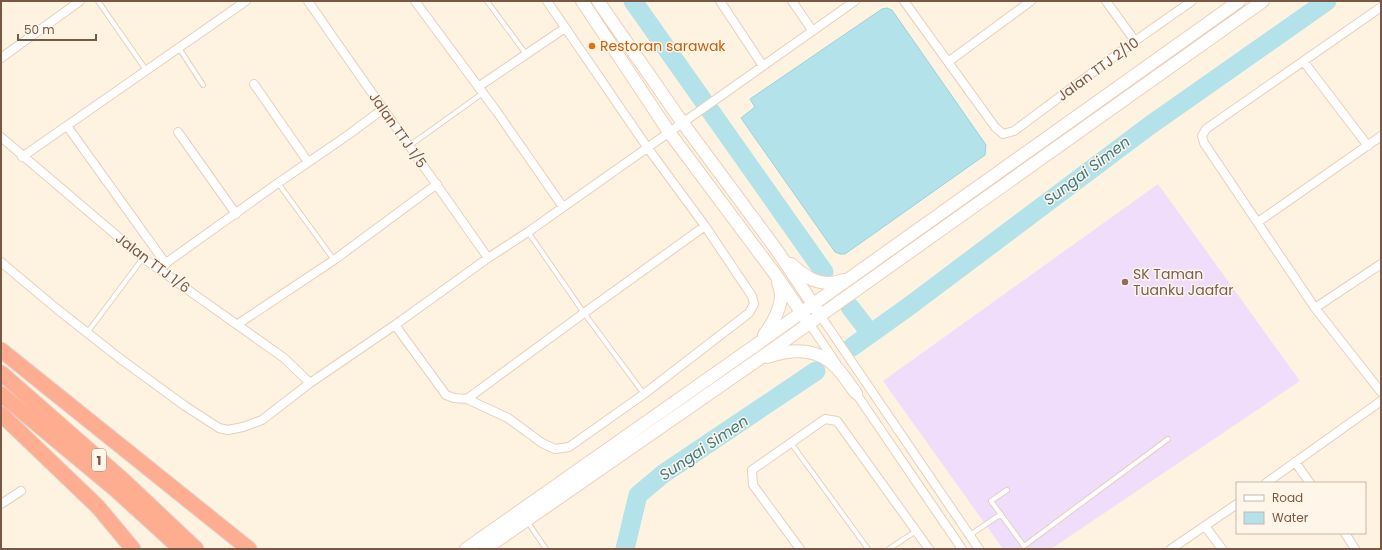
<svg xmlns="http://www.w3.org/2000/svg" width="1382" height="550" font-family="Poppins,sans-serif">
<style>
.education{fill:#f0ddfb}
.water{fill:#b3e2ea;stroke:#98d2dd}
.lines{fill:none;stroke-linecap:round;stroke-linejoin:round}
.river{stroke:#b3e2ea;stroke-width:19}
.lane-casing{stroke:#e5d0be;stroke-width:6}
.street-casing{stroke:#e5d0be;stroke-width:10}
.secondary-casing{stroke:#ebd1bb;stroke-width:14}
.highway-casing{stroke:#dfd7d2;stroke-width:17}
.lane{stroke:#fff;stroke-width:4}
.street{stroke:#fff;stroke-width:8}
.secondary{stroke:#fff;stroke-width:12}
.highway{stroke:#ffad91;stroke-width:15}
.food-dot{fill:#e8710a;stroke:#fff6e9;stroke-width:1.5}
.education-dot{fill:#8d6e63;stroke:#fff6e9;stroke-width:1.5}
.labels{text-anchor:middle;stroke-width:3;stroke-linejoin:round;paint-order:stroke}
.shield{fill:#fff6e9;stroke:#a08776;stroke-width:1}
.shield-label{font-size:13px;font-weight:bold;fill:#785745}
.food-label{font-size:14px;fill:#c56008;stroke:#fff6e9;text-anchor:start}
.street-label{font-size:14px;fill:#785745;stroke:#fff6e9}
.education-label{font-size:14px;fill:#785e54;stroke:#fff6e9;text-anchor:start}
.water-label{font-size:15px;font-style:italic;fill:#3a7a87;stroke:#fff6e9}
</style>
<rect width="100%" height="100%" fill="#fef3e0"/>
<path class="education" d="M1158 184 1300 381 1051 549H1003L883 381Z"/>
<path class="water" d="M887 8 892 10 986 145 985 155 845 254H840L835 252 741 118 755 107 750 99 882 9Z"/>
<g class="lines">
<path class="river" d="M633 1 824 272
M850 307 870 333
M852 347 908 307 1149 126 1327 1
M625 549 638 495 663 474 816 371"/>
<defs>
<path id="lane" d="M98 1 146 70
M487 1 526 54
M179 48 203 85
M409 146 483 93
M278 183 334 260
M528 232 584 313 644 394
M87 333 143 258
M791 443 868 549
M1007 490 991 501 1024 546 1168 439
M527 521 546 549
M970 535 1001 514
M889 549 916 531"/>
<path id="street" d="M308 1C367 87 428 172 488 258
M415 1 497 112 563 207
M720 1 763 66
M792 1 812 30
M904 1 995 127 1003 134 1014 131 1135 41 1192 1
M1106 1 1135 41
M1381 7 1206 129 1202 136 1204 143 1315 308 1381 392
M1 58 80 1
M948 62 1031 1
M1304 62 1368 146
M254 84 308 162
M478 87 565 28
M67 126 166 264
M178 132 236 214
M1 137 143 258 284 358 310 383
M22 157 246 1
M1258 222 1381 136
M1 262 57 309 122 360 185 406 219 428 228 430 243 427 262 420 310 383 395 325 488 258 528 232 855 1
M159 268 278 183 348 135 383 109
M1315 308 1381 264
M820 315 979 549
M809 323 836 363
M238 324 334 260 437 184
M395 325 446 395 454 398 467 399 508 418 542 443 555 449 569 447 644 394 749 313 754 304 752 296 705 226 647 147 547 1
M853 389 962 549
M467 399 584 313 705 226
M1295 462 1310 483
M1266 483 1381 401
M1 504 21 491
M1205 526 1222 549
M1345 533 1355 549
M800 549 753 485 752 470 825 419 837 421 929 549
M1171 549 1237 504"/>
<path id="secondary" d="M582 1 669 132 775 274 806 319
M598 1 682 122 776 249 817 310
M791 264C807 279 822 288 844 280
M764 335C773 323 781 310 781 295 781 291 779 286 778 282
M767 357C793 349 817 347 837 368 844 376 850 385 856 393
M466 549 756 345 1239 1
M485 549 759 359 1263 1"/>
<path id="highway" d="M1 350 249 549
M1 373 124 481 196 549
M1 394 115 489 181 549
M1 414 98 507 133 549"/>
</defs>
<use href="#lane" class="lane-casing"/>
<use href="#street" class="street-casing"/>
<use href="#secondary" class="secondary-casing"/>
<use href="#highway" class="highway-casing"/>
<use href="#lane" class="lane"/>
<use href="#street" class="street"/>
<use href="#secondary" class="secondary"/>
<use href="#highway" class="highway"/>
</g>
<circle class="food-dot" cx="592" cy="46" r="4"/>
<circle class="education-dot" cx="1125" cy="282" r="4"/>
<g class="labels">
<rect class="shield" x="92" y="449" width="14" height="22" rx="3"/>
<g class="shield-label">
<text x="99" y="465">1</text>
</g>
<g class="food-label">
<text x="600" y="51">Restoran sarawak</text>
</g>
<g class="street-label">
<text transform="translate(1098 69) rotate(-36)" y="5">Jalan TTJ 2/10</text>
<text transform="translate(398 130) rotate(55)" y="5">Jalan TTJ 1/5</text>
<text transform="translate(153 263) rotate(37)" y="5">Jalan TTJ 1/6</text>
</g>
<g class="education-label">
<text x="1133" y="279">SK Taman<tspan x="1133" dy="16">Tuanku Jaafar</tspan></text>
</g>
<g class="water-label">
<text transform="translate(1087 171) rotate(-37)" y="5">Sungai Simen</text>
<text transform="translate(704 448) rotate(-34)" y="5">Sungai Simen</text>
</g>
</g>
<rect width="1382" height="550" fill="none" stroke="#785745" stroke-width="4"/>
<rect x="1236" y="482" width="130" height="52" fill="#fff6e9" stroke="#c9b6a7"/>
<rect x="1244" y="495" width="20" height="6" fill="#ffffff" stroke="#c9b6a7"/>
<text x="1272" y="502" font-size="12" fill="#785745">Road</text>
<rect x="1244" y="512" width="20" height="12" fill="#b3e2ea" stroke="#c9b6a7"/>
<text x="1272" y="522" font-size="12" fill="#785745">Water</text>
<path d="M18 34v6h78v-6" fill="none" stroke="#785745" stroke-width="2"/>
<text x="24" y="34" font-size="12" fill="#785745" stroke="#fff6e9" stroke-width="3" paint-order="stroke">50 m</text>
</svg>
